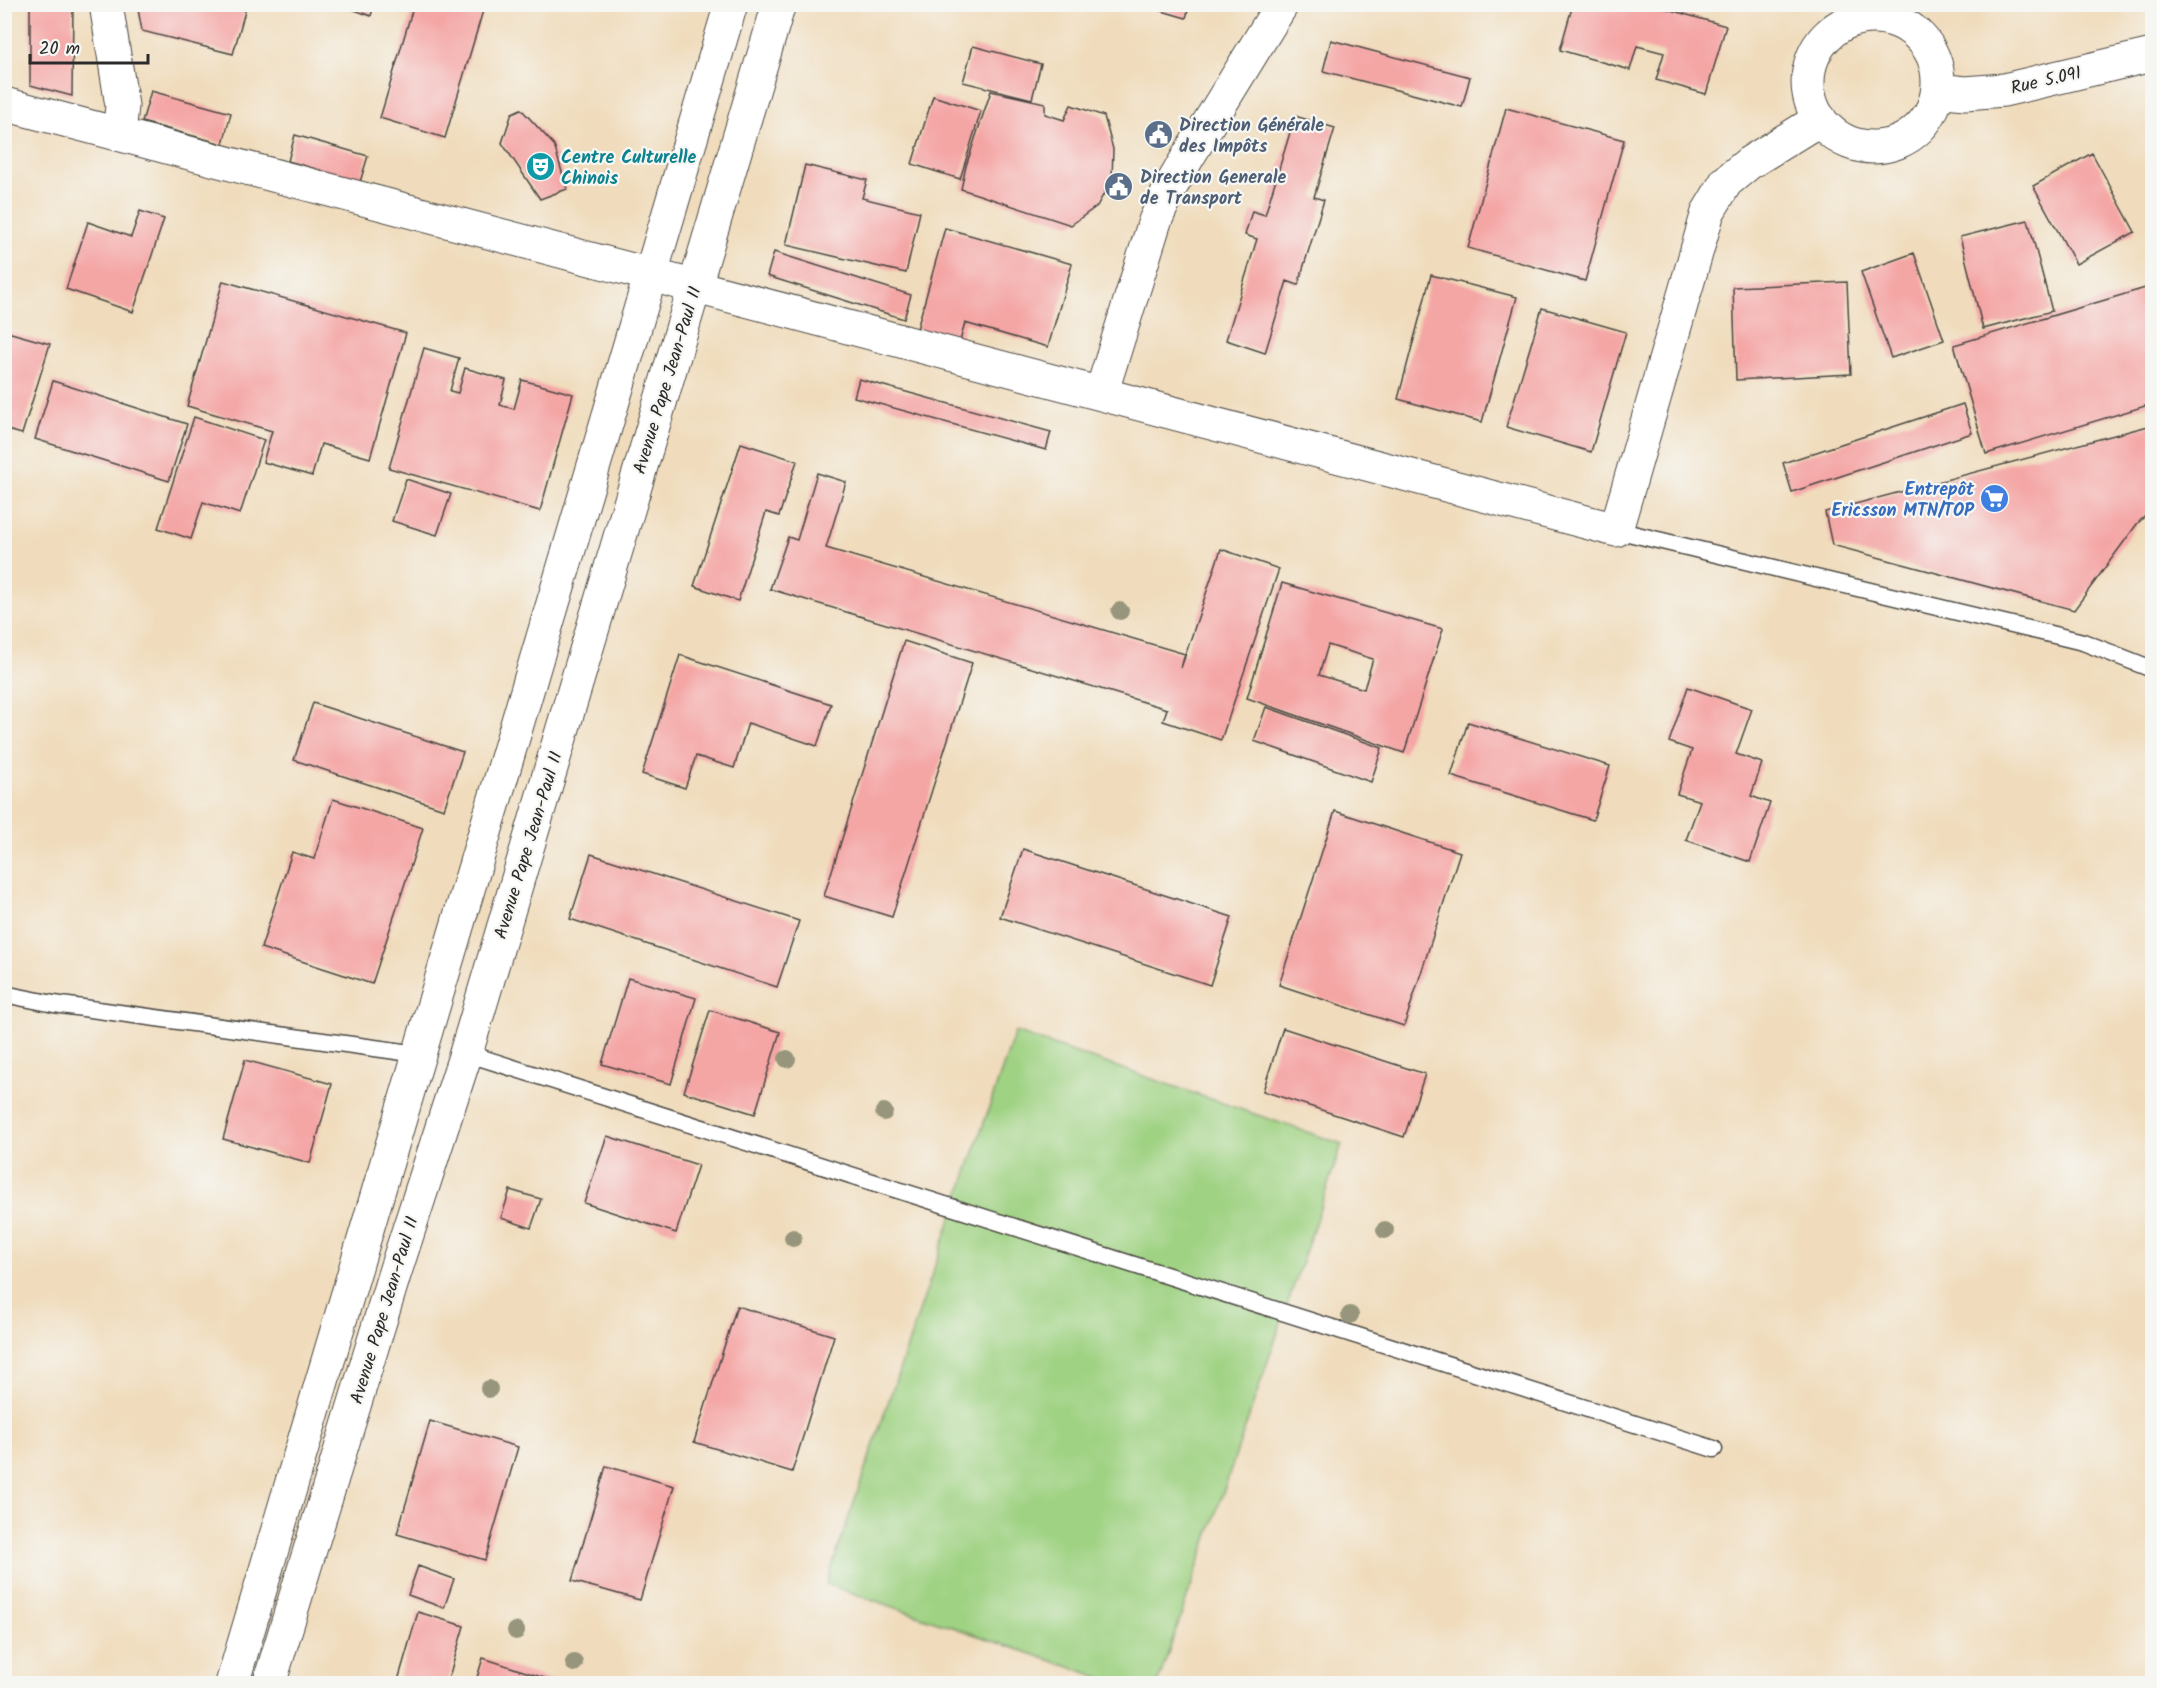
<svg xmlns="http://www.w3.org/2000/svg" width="2157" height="1688" font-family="Kalam,sans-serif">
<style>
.green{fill:#9fd282;stroke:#657e56;stroke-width:1.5}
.building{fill:#f4a6a5;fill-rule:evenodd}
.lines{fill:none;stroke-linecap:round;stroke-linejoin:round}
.service-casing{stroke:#494641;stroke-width:19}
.minor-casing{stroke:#494641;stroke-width:35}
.primary-casing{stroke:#494641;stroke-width:35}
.service{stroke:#fff;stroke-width:16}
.minor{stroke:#fff;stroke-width:33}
.primary{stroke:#fff;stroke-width:33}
.tree{fill:#97967b}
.labels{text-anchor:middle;stroke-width:4.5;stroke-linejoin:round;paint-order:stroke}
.street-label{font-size:18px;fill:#2b2b2b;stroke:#f6f6f2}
.service-label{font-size:18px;font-weight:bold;fill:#4e5e75;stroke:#f6f6f2;text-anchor:start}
.culture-label{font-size:18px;font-weight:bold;fill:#0d838f;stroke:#f6f6f2;text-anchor:start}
.shop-label{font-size:18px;font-weight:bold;fill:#366cbe;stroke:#f6f6f2;text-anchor:end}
</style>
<rect width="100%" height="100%" fill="#f6f6f2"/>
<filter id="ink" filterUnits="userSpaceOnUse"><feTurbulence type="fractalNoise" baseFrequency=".0167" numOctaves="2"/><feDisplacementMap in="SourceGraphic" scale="12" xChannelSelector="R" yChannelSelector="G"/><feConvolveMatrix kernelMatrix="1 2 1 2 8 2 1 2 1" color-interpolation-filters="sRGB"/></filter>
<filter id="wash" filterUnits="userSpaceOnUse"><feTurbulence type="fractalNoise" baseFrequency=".008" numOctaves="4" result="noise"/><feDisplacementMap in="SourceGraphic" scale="24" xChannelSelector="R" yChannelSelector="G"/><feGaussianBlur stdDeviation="1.35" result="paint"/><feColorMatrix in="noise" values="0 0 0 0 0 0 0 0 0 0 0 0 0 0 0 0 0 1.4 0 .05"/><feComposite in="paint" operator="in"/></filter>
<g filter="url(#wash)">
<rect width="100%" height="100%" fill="#f0dcbc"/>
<path class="green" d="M1015 1032 1342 1144 1158 1683H1117L826 1584Z"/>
<g id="blocks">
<path class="building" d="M30 4H73L72 96 30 85Z
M137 4H247L233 54 142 31Z
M338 4H374L371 16Z
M414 4H485L445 138 380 118Z
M1138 4H1190L1186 18Z
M1573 4H1661L1660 7 1726 26 1706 94 1656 80 1664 53 1637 46 1630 70 1560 50Z
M1331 40 1470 77 1462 107 1323 71Z
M973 46 1041 64 1032 99 963 82Z
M151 91 231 113 223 144 142 122Z
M991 91 1045 103V114L1064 120 1071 105 1104 116 1113 149 1112 179 1097 206 1071 225 961 189 966 166Z
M933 96 981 111 960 179 912 164Z
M1506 108 1624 140 1585 281 1468 248Z
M521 109 554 145 567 189 540 199 502 143 512 113Z
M1295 116 1335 128 1314 197 1324 200 1298 285 1287 281 1265 353 1226 340 1257 239 1245 235 1252 211 1265 215Z
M295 135 368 156 360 182 288 161Z
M2092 153 2135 232 2076 264 2033 186Z
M805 165 867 180 862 198 920 212 906 273 786 245Z
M140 211 164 219 133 312 66 289 88 222 131 237Z
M2028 220 2052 311 1983 329 1960 237Z
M945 228 1072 264 1048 347 965 323 960 341 917 329Z
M774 252 911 295 904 319 767 276Z
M1914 253 1944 340 1891 358 1861 272Z
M1431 275 1517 297 1482 422 1398 399Z
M223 281 406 333 370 458 321 444 312 476 263 462 272 431 187 406Z
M1847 282 1851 374 1736 380 1733 287Z
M2152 286V404L1986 454 1954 345Z
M1542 308 1626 332 1591 452 1506 427Z
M4 331 50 344 22 434 4 429Z
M424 348 459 358 450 391 458 393 465 368 506 380 500 405 514 409 522 380 573 394 540 511 389 468Z
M859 379 1051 432 1046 450 854 397Z
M53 381 187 424 169 481 35 439Z
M1963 404 1972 433 1792 492 1783 463Z
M194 417 264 440 240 514 203 502 191 539 158 528Z
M2152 425V509L2137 524 2074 610 1832 545 1825 512Z
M741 443 797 461 779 516 766 512 738 601 694 586Z
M817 473 846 482 826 548 1185 654 1181 668 1221 549 1279 569 1221 740 1163 721 1167 709 770 589 788 537 797 540Z
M406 479 451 494 437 535 392 521Z
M1282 583 1443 629 1404 753 1247 698ZM1328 645 1373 659 1364 689 1319 675Z
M904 641 972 663 892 917 824 896Z
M680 655 831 704 817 746 748 723 734 768 696 756 685 788 642 774Z
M1688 687 1752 709 1736 754 1762 763 1751 796 1770 803 1750 862 1686 840 1700 801 1677 794 1692 750 1669 742Z
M313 703 463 752 444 809 294 760Z
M1266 707 1382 748 1371 782 1254 741Z
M1468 722 1610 766 1593 820 1451 776Z
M333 799 423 828 372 984 261 948 292 852 314 859Z
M1335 811 1460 852 1404 1026 1279 985Z
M1023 849 1232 917 1210 985 1000 917Z
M591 854 799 921 777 987 570 919Z
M628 978 696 998 671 1084 602 1064Z
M710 1010 780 1032 755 1114 684 1092Z
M1283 1028 1425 1074 1404 1137 1263 1091Z
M245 1060 332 1084 310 1163 223 1139Z
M607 1136 698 1165 676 1233 584 1203Z
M510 1190 541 1199 531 1228 501 1218Z
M737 1306 834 1336 792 1472 694 1442Z
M430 1421 518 1447 485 1560 397 1534Z
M606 1466 674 1486 640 1600 572 1581Z
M418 1566 454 1579 444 1608 408 1595Z
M418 1612 464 1626 447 1684H397Z
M483 1658 560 1683V1684H475Z"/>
</g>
</g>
<g filter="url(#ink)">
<use href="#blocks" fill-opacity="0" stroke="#494641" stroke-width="1.5"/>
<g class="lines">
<defs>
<path id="service" d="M1616 530 2083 642 2152 669
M4 994 54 1004 418 1054
M466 1053 1714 1449"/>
<path id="minor" d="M106 4 122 106 119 134
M1808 82a65 65 0 1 1 130 0a65 65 0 1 1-130 0Z
M1938 90 1965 93 2004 90 2152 55
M4 104 1616 530 1708 212 1726 182 1749 163 1820 119
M1101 394 1155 221 1170 188 1189 155 1282 4"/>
<path id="primary" d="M232 1684 731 4
M269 1684 395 1272 466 1053 779 4"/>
</defs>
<use href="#service" class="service-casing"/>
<use href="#minor" class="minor-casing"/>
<use href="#primary" class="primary-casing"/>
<use href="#service" class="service"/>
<use href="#minor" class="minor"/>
<use href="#primary" class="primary"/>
</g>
<g class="tree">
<circle cx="1120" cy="611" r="9"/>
<circle cx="787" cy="1059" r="9"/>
<circle cx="884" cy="1112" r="9"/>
<circle cx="1385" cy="1230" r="9"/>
<circle cx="793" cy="1238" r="9"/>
<circle cx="1350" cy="1315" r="9"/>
<circle cx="489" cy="1389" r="9"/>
<circle cx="516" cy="1631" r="9"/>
<circle cx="574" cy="1663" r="9"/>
</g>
</g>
<defs>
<symbol id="civic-disc" viewBox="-11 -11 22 22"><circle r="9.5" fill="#5c6f8a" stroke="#f6f6f2"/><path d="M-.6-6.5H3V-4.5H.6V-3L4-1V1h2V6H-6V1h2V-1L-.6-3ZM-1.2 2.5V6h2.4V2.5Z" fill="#fff"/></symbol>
<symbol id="theatre-disc" viewBox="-11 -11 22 22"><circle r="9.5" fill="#0f9aa8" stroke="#f6f6f2"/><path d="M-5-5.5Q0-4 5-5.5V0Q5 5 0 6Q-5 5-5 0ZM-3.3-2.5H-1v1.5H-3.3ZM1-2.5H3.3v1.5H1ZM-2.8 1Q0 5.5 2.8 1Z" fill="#fff"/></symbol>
<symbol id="supermarket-disc" viewBox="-11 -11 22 22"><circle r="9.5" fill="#3f7fe0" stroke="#f6f6f2"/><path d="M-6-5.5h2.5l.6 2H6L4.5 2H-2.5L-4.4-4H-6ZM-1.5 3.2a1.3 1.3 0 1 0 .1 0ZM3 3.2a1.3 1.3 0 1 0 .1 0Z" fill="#fff"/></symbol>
</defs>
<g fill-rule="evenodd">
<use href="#civic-disc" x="1142" y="118" width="33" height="33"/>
<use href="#theatre-disc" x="524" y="150" width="33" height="33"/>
<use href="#civic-disc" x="1102" y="170" width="33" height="33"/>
<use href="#supermarket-disc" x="1978" y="482" width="33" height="33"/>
</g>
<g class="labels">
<g class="street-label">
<text transform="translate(2046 80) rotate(-13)" y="6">Rue 5.091</text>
<text transform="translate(667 380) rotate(-73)" y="6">Avenue Pape Jean-Paul II</text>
<text transform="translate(528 845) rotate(-73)" y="6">Avenue Pape Jean-Paul II</text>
<text transform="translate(384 1310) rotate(-73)" y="6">Avenue Pape Jean-Paul II</text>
</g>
<g class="service-label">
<text x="1179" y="131">Direction Générale<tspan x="1179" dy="21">des Impôts</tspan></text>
<text x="1140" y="183">Direction Generale<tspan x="1140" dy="21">de Transport</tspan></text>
</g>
<g class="culture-label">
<text x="561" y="163">Centre Culturelle<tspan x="561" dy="21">Chinois</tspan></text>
</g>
<g class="shop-label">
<text x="1974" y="495">Entrepôt<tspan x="1974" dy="21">Ericsson MTN/TOP</tspan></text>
</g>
</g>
<rect width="2157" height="1688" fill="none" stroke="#f6f6f2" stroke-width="24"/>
<path d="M30 54v9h118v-9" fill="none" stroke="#2b2b2b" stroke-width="3"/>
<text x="39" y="54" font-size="18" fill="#2b2b2b" stroke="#f6f6f2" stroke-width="4.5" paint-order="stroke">20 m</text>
</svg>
